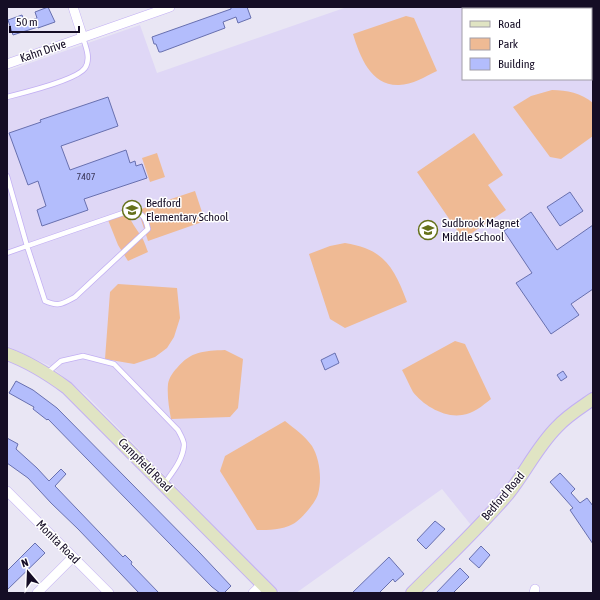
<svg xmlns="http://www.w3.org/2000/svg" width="600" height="600" font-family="'Asap Condensed',sans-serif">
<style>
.built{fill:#dfd7f6;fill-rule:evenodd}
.green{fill:#efba94}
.building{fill:#b3bdfc;stroke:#6870af}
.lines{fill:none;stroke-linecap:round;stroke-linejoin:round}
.lane-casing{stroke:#c2aff3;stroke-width:6}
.street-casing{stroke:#c2aff3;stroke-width:10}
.secondary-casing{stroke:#c2aff3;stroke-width:14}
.lane{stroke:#fff;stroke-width:4.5}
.street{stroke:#fff;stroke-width:9}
.secondary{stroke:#e0e4c3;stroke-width:12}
.labels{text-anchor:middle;stroke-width:3;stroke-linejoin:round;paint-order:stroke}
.number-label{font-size:10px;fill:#3c395b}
.street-label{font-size:12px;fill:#150d25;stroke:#fff}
.poi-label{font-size:12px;fill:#150d25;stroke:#fff;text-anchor:start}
</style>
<rect width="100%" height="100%" fill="#e9e6f4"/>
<path class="built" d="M347 7H593V394L569 410 553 422 541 436 517 473 490 507 471 525 442 489 296 593H280L86 395 50 366 7 346V71L140 25 157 73ZM463 9H591V79H463Z"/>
<path class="green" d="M406 16 414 18 437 71C426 76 412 85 399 85 371 86 360 57 353 34Z
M552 90C567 90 581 93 593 103V136L561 159 550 157 513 107 531 96Z
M474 133 503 175 488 185 506 210 463 239 417 172Z
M157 153 165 177 150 182 142 158Z
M195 191 205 221 148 241 138 210Z
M127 213C131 221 136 229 141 236 144 240 146 247 148 252L128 261 118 245 108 220Z
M345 243C384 249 394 267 407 302L345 328 330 319 309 254 330 246Z
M118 284 177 288 180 318 174 337 167 348 155 357 134 364 105 359 110 292Z
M455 341 465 344 491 399C482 406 473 414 462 415 444 418 423 405 413 392 409 385 406 377 402 370Z
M225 350 243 359 238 408 230 417 171 419C169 408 167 396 168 384 169 378 173 372 177 368 191 351 204 351 225 350Z
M285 421C295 429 305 436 312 446 320 459 322 480 318 494 316 502 301 520 293 524 282 530 269 530 257 530L220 471 225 456Z"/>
<path class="building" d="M48 7 55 22 38 28V27L13 35 8 20 22 15 25 23 37 18 35 12Z
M231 7H247L251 18 238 23 236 17 223 22 225 28 161 52H159L156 44H154L152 37 231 9Z
M108 97 118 126 61 146 70 170 126 150 130 163 135 161 136 166 142 164 147 178 84 199 88 210 42 226 37 210 46 206 38 181 28 185 9 133 41 122 40 120Z
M570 192 583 211 560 226 547 207Z
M531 212 557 250 593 225V289L571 304 579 315 551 334 516 283 532 273 504 231Z
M335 353 339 363 325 370 321 360Z
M563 371 567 377 561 381 557 375Z
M16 381 33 390 57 408 200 553 231 586 224 593H220L212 587 48 419 47 420 33 409 34 407 9 393Z
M7 438 18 444 16 449 37 468 49 481 61 469 66 474 55 486 123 557 125 555 132 562 131 564 159 593H139L101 553 78 529 51 503 28 478 7 463Z
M560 473 575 489 571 493 580 503 587 498 593 506V544L570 510 573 508 550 482Z
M435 521 445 529 426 549 417 540Z
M35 543 45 553 7 590V571Z
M481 546 490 555 479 568 469 559Z
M389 557 404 574 395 582 393 579 379 593H352Z
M460 568 469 577 453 593H436Z"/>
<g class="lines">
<defs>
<path id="lane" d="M7 97C23 93 77 80 85 68 91 59 86 47 83 38
M7 176 27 246 7 253
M129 211C142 213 145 215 148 229L75 297C62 304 59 307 45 301L27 246Z
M47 373 61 361 83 356 114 364 178 430C180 434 184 440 184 445 183 460 172 473 164 484"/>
<path id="street" d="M73 7 83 38
M7 64 170 7
M7 491 109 593
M37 593 73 557
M253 593 262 584
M534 593 535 589"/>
<path id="secondary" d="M7 354C29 362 48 374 67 388L271 593
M412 593C445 560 478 529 508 494 525 473 537 447 557 427 567 416 580 408 593 399"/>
</defs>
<use href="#lane" class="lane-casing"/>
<use href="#street" class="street-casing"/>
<use href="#secondary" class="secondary-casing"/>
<use href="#lane" class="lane"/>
<use href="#street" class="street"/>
<use href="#secondary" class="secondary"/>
</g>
<defs>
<symbol id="school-ring" viewBox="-11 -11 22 22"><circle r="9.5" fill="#fff" stroke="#65711b" stroke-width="1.5"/><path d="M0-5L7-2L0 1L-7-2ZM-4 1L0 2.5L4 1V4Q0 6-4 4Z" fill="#65711b"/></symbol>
</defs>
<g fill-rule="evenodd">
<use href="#school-ring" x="121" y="199" width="22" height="22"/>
<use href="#school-ring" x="417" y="219" width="22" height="22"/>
</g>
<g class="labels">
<g class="number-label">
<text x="86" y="180">7407</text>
</g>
<g class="street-label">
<text transform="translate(43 51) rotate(-19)" y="4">Kahn Drive</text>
<text transform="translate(145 465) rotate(45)" y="4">Campfield Road</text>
<text transform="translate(503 496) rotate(-50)" y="4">Bedford Road</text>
<text transform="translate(58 542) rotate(45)" y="4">Monita Road</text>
</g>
<g class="poi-label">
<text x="146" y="207">Bedford<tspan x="146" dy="14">Elementary School</tspan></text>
<text x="442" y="227">Sudbrook Magnet<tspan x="442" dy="14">Middle School</tspan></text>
</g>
</g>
<rect width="600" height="600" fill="none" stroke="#150d25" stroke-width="16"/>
<rect x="462" y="8" width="130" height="72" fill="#ffffff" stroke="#a19ea8"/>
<rect x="470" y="21" width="20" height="6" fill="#e0e4c3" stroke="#a19ea8"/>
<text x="498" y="28" font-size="12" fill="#150d25">Road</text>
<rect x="470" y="38" width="20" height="12" fill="#efba94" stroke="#a19ea8"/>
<text x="498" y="48" font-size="12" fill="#150d25">Park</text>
<rect x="470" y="58" width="20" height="12" fill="#b3bdfc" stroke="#a19ea8"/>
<text x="498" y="68" font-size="12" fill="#150d25">Building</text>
<g transform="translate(28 572) rotate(341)" stroke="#ffffff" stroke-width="3" paint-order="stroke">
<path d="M0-3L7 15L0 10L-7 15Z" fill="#150d25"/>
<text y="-6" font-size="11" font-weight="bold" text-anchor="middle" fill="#150d25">N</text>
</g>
<path d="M10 26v6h69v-6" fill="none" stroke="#150d25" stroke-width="2"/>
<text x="16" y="26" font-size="12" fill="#150d25" stroke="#ffffff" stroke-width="3" paint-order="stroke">50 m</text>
</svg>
